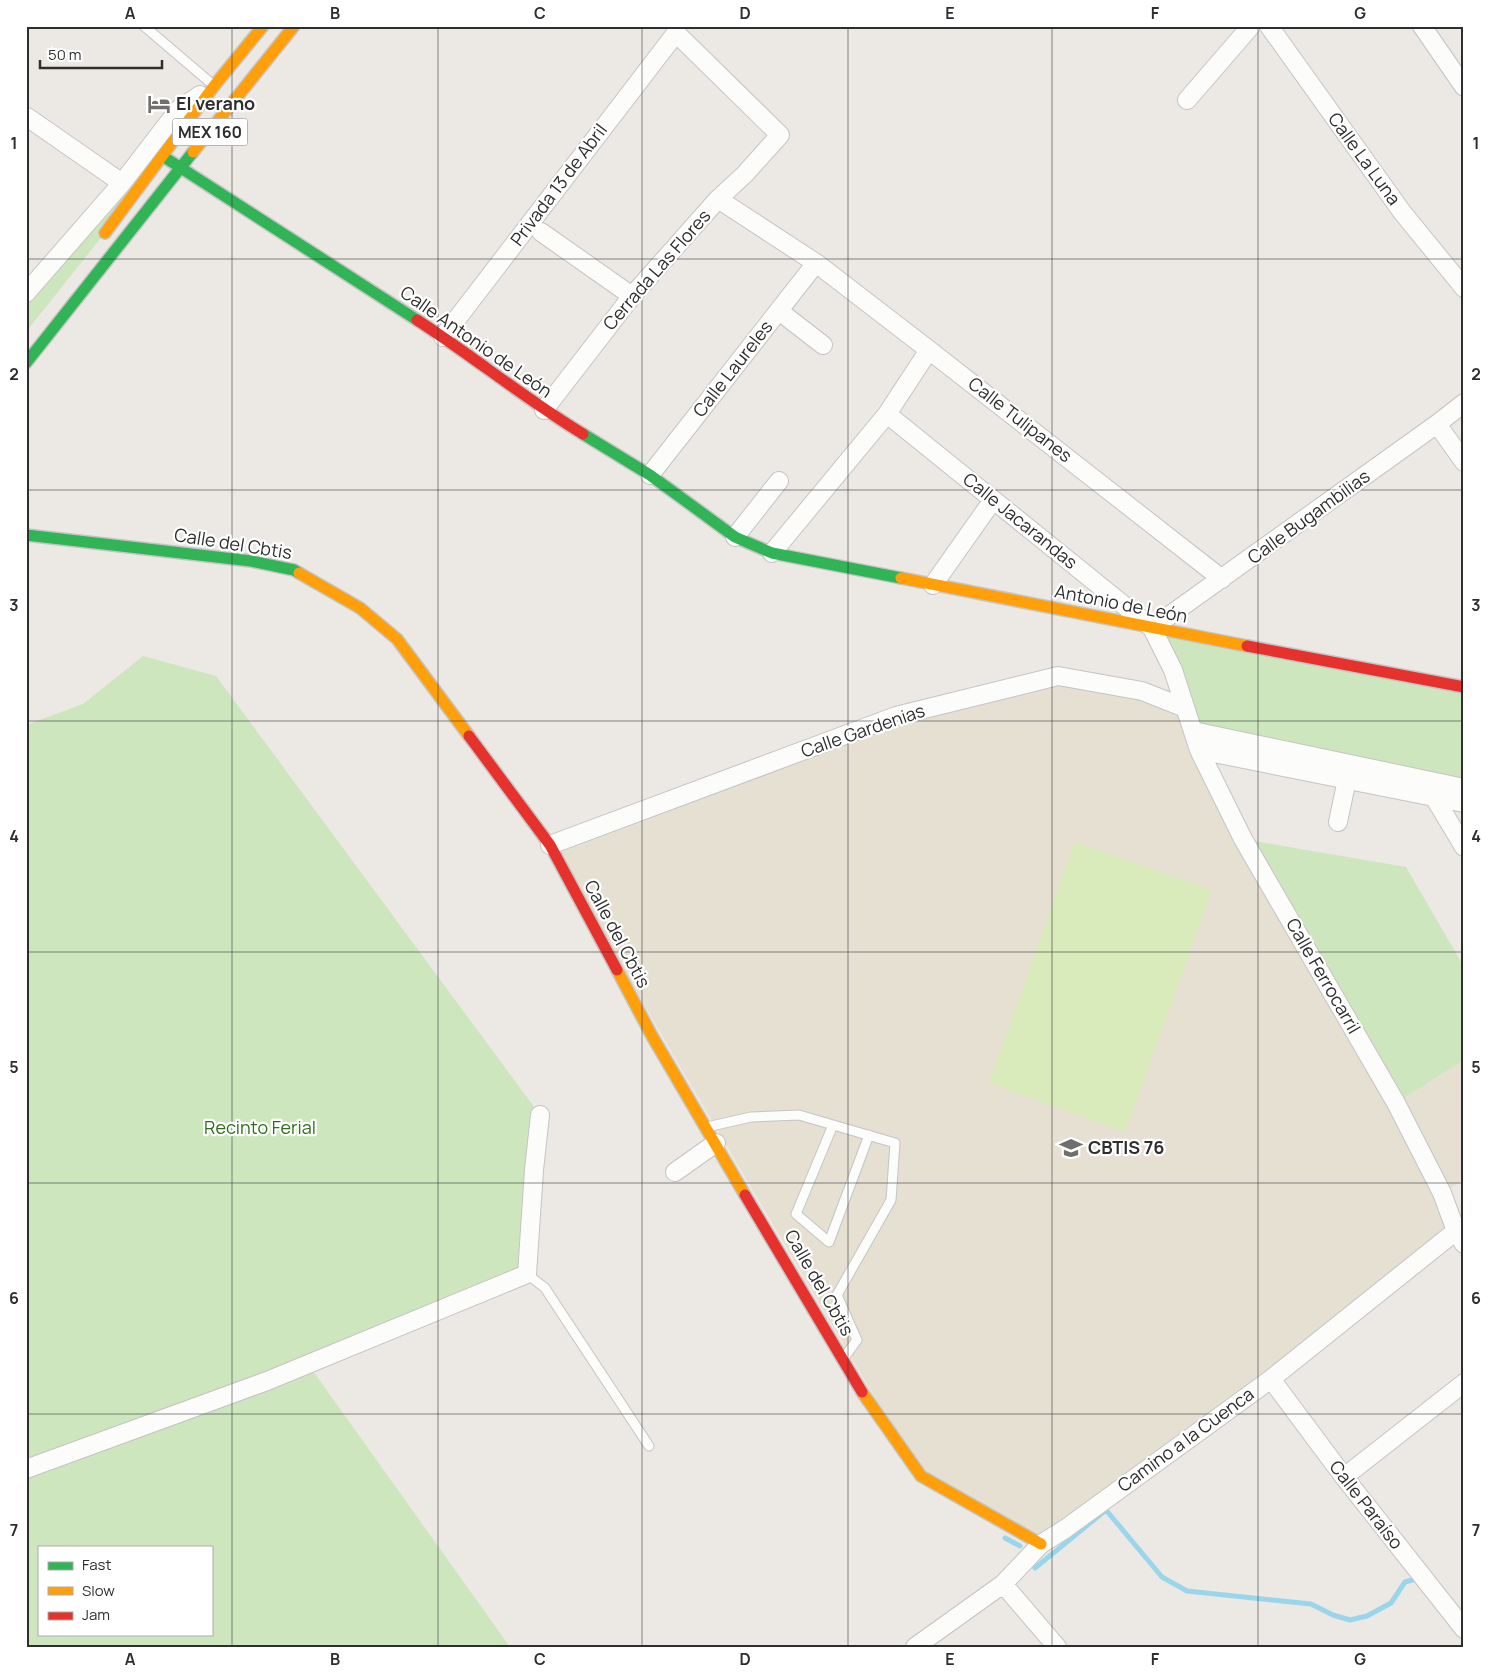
<svg xmlns="http://www.w3.org/2000/svg" width="1490" height="1673" font-family="Manrope,sans-serif">
<style>
.education{fill:#e6e0d3}
.green{fill:#cee6be;fill-rule:evenodd}
.pitch{fill:#d9eabb}
.lines{fill:none;stroke-linecap:round;stroke-linejoin:round}
.stream{stroke:#99d6ec;stroke-width:5}
.lane-casing{stroke:#c5c4c5;stroke-width:11}
.street-casing{stroke:#c5c4c5;stroke-width:20}
.fast-casing{stroke:#c5c4c5;stroke-width:14}
.slow-casing{stroke:#c5c4c5;stroke-width:14}
.jam-casing{stroke:#c5c4c5;stroke-width:14}
.lane{stroke:#fcfcfb;stroke-width:9}
.street{stroke:#fcfcfb;stroke-width:18}
.fast{stroke:#30b455;stroke-width:11}
.slow{stroke:#ff9f0a;stroke-width:11}
.jam{stroke:#e5322d;stroke-width:11}
.grid{fill:none;stroke:#2e2e2e;stroke-width:1;stroke-opacity:0.55}
.labels{text-anchor:middle;stroke-width:4.5;stroke-linejoin:round;paint-order:stroke}
.shield{fill:#fff;stroke:#6d6d6d;stroke-width:1}
.shield-label{font-size:16px;font-weight:bold;fill:#2e2e2e}
.poi-label{font-size:18px;font-weight:bold;fill:#2e2e2e;stroke:#fff;text-anchor:start}
.street-label{font-size:18px;fill:#2e2e2e;stroke:#fff}
.park-label{font-size:18px;fill:#2c6e1b;stroke:#fff}
.neatline{fill:none;stroke:#2e2e2e;stroke-width:2}
.grid-label{font-size:16px;text-anchor:middle;font-weight:bold;fill:#2e2e2e}
</style>
<rect width="100%" height="100%" fill="#ece8e4"/>
<path class="education" d="M1058 676 1188 712 1193 731 1396 1103 1464 1060V1180L1442 1193 1456 1231 1041 1544 921 1476 550 845 873 725Z"/>
<path class="green" d="M122 183 119 215 26 332V293Z
M1152 628 1464 687V803L1193 731Z
M143 656 216 676 540 1115 527 1274 308 1364 510 1647H26V725L83 704ZM39 1547H211V1634H39Z
M1243 839 1406 867 1464 967V1060L1396 1103Z"/>
<path class="pitch" d="M1075 842 1212 890 1125 1132 989 1083Z"/>
<g class="lines">
<path class="stream" d="M1005 1538 1020 1546
M1035 1568 1106 1510 1162 1577 1187 1591 1311 1604 1333 1615 1350 1620 1367 1616 1391 1603 1405 1582 1416 1579"/>
<defs>
<path id="lane" d="M144 26 212 84
M833 1125 796 1214 829 1242 869 1135
M707 1127 751 1117 799 1115 895 1143 891 1200 837 1295 857 1340 843 1359
M527 1274 545 1288 649 1446"/>
<path id="street" d="M1269 26 1402 212 1464 288
M1422 26 1464 87
M1187 100 1251 26
M27 117 122 183
M718 199 816 263 929 350 1222 579
M541 232 632 296
M26 293 122 183 179 109 200 95
M779 311 823 345
M443 337 676 33 780 135 745 174 718 199 632 296 544 410
M887 414 1152 628 1173 670 1199 750 1243 839 1396 1103 1442 1193 1456 1231 1464 1244
M1437 424 1464 462
M650 475 816 263
M735 537 779 481
M772 553 887 414 929 350
M933 585 993 500
M1152 628 1437 424 1464 403
M1193 731 1464 788
M1199 750 1464 803
M1433 791 1434 797 1464 847
M1338 822 1349 770
M550 845 896 716 1058 676 1142 691 1185 708
M675 1172 716 1143
M1271 1379 1344 1477 1464 1629
M26 1469 267 1381 527 1274 534 1170 540 1115
M1344 1477 1464 1383
M1003 1584 1057 1647
M915 1647 1003 1584 1041 1544 1065 1529 1271 1379 1456 1231"/>
<path id="fast" d="M164 157 417 320
M26 363 193 152
M583 434 650 475 735 537 772 553 901 578
M26 535 251 561 294 570 299 573"/>
<path id="slow" d="M193 152 294 26
M105 233 214 86 263 26
M299 573 360 608 397 639 469 736
M901 578 1247 646
M617 970 652 1036 745 1195
M862 1392 921 1476 1041 1544"/>
<path id="jam" d="M417 320C473 356 525 399 583 434
M1247 646 1464 687
M469 736 550 845 617 970
M745 1195 862 1392"/>
</defs>
<use href="#lane" class="lane-casing"/>
<use href="#street" class="street-casing"/>
<use href="#fast" class="fast-casing"/>
<use href="#slow" class="slow-casing"/>
<use href="#jam" class="jam-casing"/>
<use href="#lane" class="lane"/>
<use href="#street" class="street"/>
<use href="#fast" class="fast"/>
<use href="#slow" class="slow"/>
<use href="#jam" class="jam"/>
</g>
<path class="grid" d="M232 26V1647M438 26V1647M642 26V1647M848 26V1647M1052 26V1647M1258 26V1647M26 259H1464M26 490H1464M26 721H1464M26 952H1464M26 1183H1464M26 1414H1464"/>
<defs>
<symbol id="hotel-bare" viewBox="-9 -9 18 18"><path d="M-6-4.5h1.5V1H6V5H4.5V3h-9V5H-6ZM-4 0a1.8 1.8 0 1 1 3.6 0ZM.5 0V-2.5h3Q6-2.5 6 0Z" fill="#706f6e" stroke="#fff" stroke-width="2.5" paint-order="stroke"/></symbol>
<symbol id="school-bare" viewBox="-9 -9 18 18"><path d="M0-5L7-2L0 1L-7-2ZM-4 1L0 2.5L4 1V4Q0 6-4 4Z" fill="#706f6e" stroke="#fff" stroke-width="2.5" paint-order="stroke"/></symbol>
</defs>
<g fill-rule="evenodd">
<use href="#hotel-bare" x="143" y="88" width="32" height="32"/>
<use href="#school-bare" x="1055" y="1132" width="32" height="32"/>
</g>
<g class="labels">
<rect class="shield" x="172.5" y="118.5" width="75" height="27" rx="4"/>
<g class="shield-label">
<text x="210" y="138">MEX 160</text>
</g>
<g class="poi-label">
<text x="176" y="110">El verano</text>
<text x="1088" y="1154">CBTIS 76</text>
</g>
<g class="street-label">
<text transform="translate(1364 159) rotate(54)" y="6">Calle La Luna</text>
<text transform="translate(559 185) rotate(-53)" y="6">Privada 13 de Abril</text>
<text transform="translate(657 270) rotate(-49)" y="6">Cerrada Las Flores</text>
<text transform="translate(476 342) rotate(35)" y="6">Calle Antonio de León</text>
<text transform="translate(733 369) rotate(-52)" y="6">Calle Laureles</text>
<text transform="translate(1020 420) rotate(38)" y="6">Calle Tulipanes</text>
<text transform="translate(1309 517) rotate(-36)" y="6">Calle Bugambilias</text>
<text transform="translate(1020 521) rotate(39)" y="6">Calle Jacarandas</text>
<text transform="translate(233 544) rotate(9)" y="6">Calle del Cbtis</text>
<text transform="translate(1121 604) rotate(11)" y="6">Antonio de León</text>
<text transform="translate(863 731) rotate(-19)" y="6">Calle Gardenias</text>
<text transform="translate(617 934) rotate(62)" y="6">Calle del Cbtis</text>
<text transform="translate(1323 976) rotate(60)" y="6">Calle Ferrocarril</text>
<text transform="translate(819 1283) rotate(60)" y="6">Calle del Cbtis</text>
<text transform="translate(1186 1440) rotate(-36)" y="6">Camino a la Cuenca</text>
<text transform="translate(1366 1505) rotate(52)" y="6">Calle Paraíso</text>
</g>
<g class="park-label">
<text x="260" y="1134">Recinto Ferial</text>
</g>
</g>
<rect width="1490" height="1673" fill="none" stroke="#ffffff" stroke-width="55"/>
<rect x="38" y="1546" width="175" height="90" fill="#ffffff" stroke="#ababab"/>
<rect x="48" y="1562" width="25" height="8" fill="#30b455" stroke="#ababab"/>
<text x="82" y="1570" font-size="15" fill="#2e2e2e">Fast</text>
<rect x="48" y="1587" width="25" height="8" fill="#ff9f0a" stroke="#ababab"/>
<text x="82" y="1596" font-size="15" fill="#2e2e2e">Slow</text>
<rect x="48" y="1612" width="25" height="8" fill="#e5322d" stroke="#ababab"/>
<text x="82" y="1620" font-size="15" fill="#2e2e2e">Jam</text>
<path d="M40 60v8h122v-8" fill="none" stroke="#2e2e2e" stroke-width="2.5"/>
<text x="48" y="60" font-size="15" fill="#2e2e2e" stroke="#ffffff" stroke-width="4" paint-order="stroke">50 m</text>
<rect x="28" y="28" width="1434" height="1618" class="neatline"/>
<g class="grid-label">
<text x="130" y="19">A</text>
<text x="335" y="19">B</text>
<text x="540" y="19">C</text>
<text x="745" y="19">D</text>
<text x="950" y="19">E</text>
<text x="1155" y="19">F</text>
<text x="1360" y="19">G</text>
<text x="14" y="149">1</text>
<text x="1476" y="149">1</text>
<text x="14" y="380">2</text>
<text x="1476" y="380">2</text>
<text x="14" y="611">3</text>
<text x="1476" y="611">3</text>
<text x="14" y="842">4</text>
<text x="1476" y="842">4</text>
<text x="14" y="1073">5</text>
<text x="1476" y="1073">5</text>
<text x="14" y="1304">6</text>
<text x="1476" y="1304">6</text>
<text x="14" y="1536">7</text>
<text x="1476" y="1536">7</text>
<text x="130" y="1665">A</text>
<text x="335" y="1665">B</text>
<text x="540" y="1665">C</text>
<text x="745" y="1665">D</text>
<text x="950" y="1665">E</text>
<text x="1155" y="1665">F</text>
<text x="1360" y="1665">G</text>
</g>
</svg>
